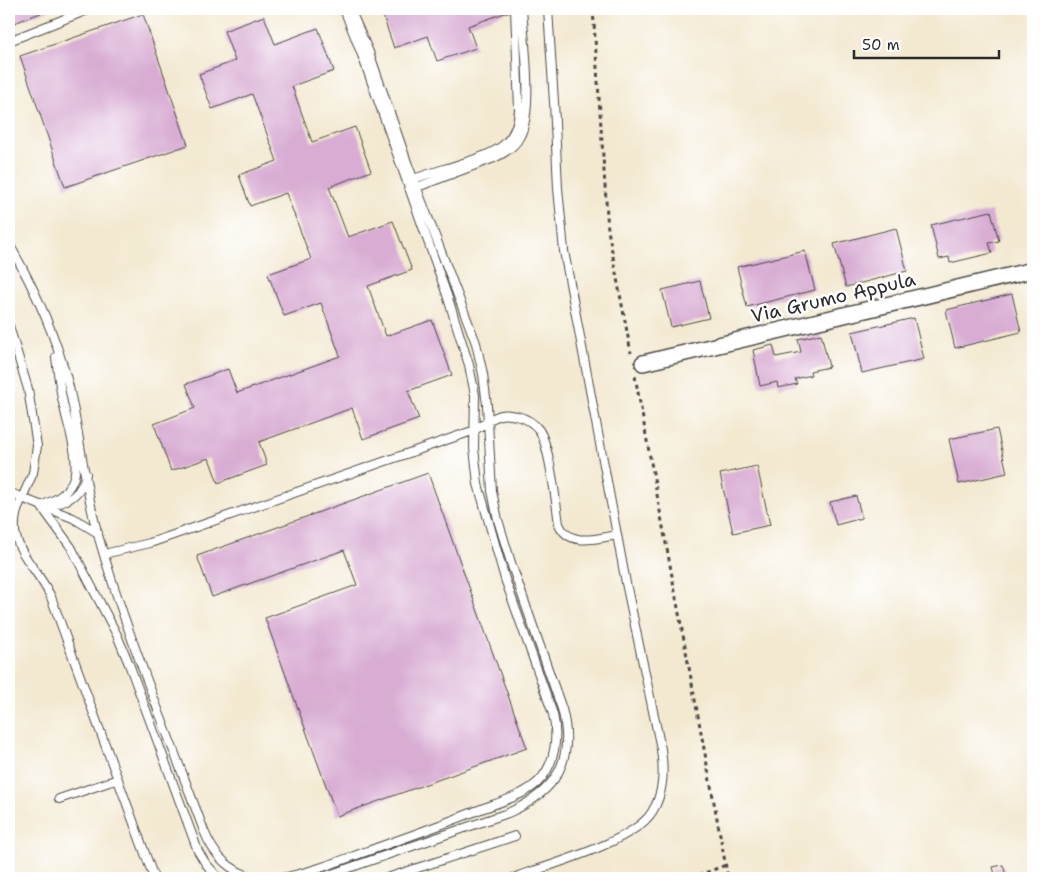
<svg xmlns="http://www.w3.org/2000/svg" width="1042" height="887" font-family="'Shantell Sans',sans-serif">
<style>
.building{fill:#d8acd3}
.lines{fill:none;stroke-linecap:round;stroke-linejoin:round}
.service-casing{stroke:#494844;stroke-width:10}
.minor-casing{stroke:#494844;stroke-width:18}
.path{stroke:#494844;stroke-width:3;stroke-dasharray:4 4;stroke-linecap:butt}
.service{stroke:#fff;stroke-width:8}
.minor{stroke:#fff;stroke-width:15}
.labels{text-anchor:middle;stroke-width:5;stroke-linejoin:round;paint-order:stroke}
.street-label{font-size:19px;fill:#2b2b2b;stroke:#fff}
</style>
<rect width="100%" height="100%" fill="#fff"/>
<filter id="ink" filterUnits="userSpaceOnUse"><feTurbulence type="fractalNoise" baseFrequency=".02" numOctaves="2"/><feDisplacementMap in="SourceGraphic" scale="10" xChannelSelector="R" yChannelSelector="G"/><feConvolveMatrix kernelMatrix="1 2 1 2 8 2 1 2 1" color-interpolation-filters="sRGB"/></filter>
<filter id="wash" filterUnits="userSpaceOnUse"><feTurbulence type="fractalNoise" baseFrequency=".0096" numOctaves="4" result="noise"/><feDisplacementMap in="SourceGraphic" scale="20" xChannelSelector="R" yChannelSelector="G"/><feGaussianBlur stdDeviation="1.12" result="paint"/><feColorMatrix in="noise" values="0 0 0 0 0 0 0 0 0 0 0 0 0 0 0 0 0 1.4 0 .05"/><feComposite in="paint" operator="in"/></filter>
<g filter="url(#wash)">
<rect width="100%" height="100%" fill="#f3e9d1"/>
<g id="blocks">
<path class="building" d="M9 9H51L9 25Z
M394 9H510V11L468 26 476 48 437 61 428 36 394 48 382 13Z
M143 14 188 145 65 187 20 56Z
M264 16 275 44 318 28 334 71 292 86 312 142 355 127 371 171 329 187 348 237 393 221 412 270 368 286 386 336 432 320 452 375 408 391 419 419 363 439 352 408 259 442 267 465 218 483 209 458 171 471 154 424 195 408 186 384 228 369 237 393 340 356 321 303 284 316 268 274 311 259 286 193 250 206 239 175 277 161 252 94 212 109 199 74 235 61 224 31Z
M991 211 999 241 989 243 992 253 950 263 949 257 939 259 931 225Z
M896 228 907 271 846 287 834 244Z
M805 251 815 290 747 307 737 267Z
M700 281 709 318 671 327 662 290Z
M1012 294 1021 332 955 348 946 310Z
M914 318 924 359 862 373 852 332Z
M821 334 829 367 810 371 811 375 795 379 797 384 778 388 777 382 760 386 753 350 773 345 776 357 801 352 798 339Z
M997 429 1007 473 959 484 949 439Z
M757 466 770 525 733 533 720 474Z
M428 473 527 748 337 816 265 618 357 585 344 550 212 597 197 556Z
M856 496 862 518 836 525 830 502Z
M1003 865 1006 875 996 878 993 867Z"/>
</g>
</g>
<g filter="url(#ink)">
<use href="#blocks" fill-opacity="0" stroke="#494844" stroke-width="1"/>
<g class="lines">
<defs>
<path id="service" d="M9 41 90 9
M408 181C427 174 445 169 463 163 493 154 518 145 519 109L515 9
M412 189 494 158C505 153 515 147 520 136 534 111 524 39 522 9
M9 244C34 287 55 334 68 383 80 433 84 486 98 535 127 636 168 733 204 831 214 856 229 871 255 878
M9 326 28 389 37 446 33 473 22 498 73 518 98 533
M9 492 22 498C0 544 33 559 51 597L154 878
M50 505C69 503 82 492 86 474
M41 506 71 547 117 635 129 664 198 851 206 864 219 878
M41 506C55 500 67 495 73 480 81 461 68 427 64 407 60 391 58 374 56 357
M104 554 150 543 475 430C482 425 489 419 498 416 504 413 510 415 517 416 525 418 534 423 539 430 550 446 556 503 559 524 569 548 598 538 617 535
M59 799 118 779
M281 878C309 873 337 862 365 852 402 839 439 826 476 811 496 803 522 797 538 782 556 764 558 736 553 714L505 579 478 484 474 448 475 395 469 365 447 295 362 55 344 9
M320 878 508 813C555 792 576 762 562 709L512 566 498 520 492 491 487 405 483 374 476 343 408 165 369 52 350 9
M387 878 515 836
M513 878C546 866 634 842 652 812 664 793 664 771 661 749L626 583 564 251 558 188 554 102 548 9"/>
<path id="minor" d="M643 363 1033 270"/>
</defs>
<use href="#service" class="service-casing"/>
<use href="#minor" class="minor-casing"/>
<path class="path" d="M593 9 608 230 631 353
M635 376 728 878
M691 878 726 865"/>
<use href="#service" class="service"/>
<use href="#minor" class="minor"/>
</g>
</g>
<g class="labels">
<g class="street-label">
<text transform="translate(833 297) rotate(-13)" y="7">Via Grumo Appula</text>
</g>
</g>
<rect width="1042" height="887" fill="none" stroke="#fff" stroke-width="30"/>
<path d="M854 50v8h145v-8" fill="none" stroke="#2b2b2b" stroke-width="2.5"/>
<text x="862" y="50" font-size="15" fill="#2b2b2b" stroke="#ffffff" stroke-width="4" paint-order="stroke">50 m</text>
</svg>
